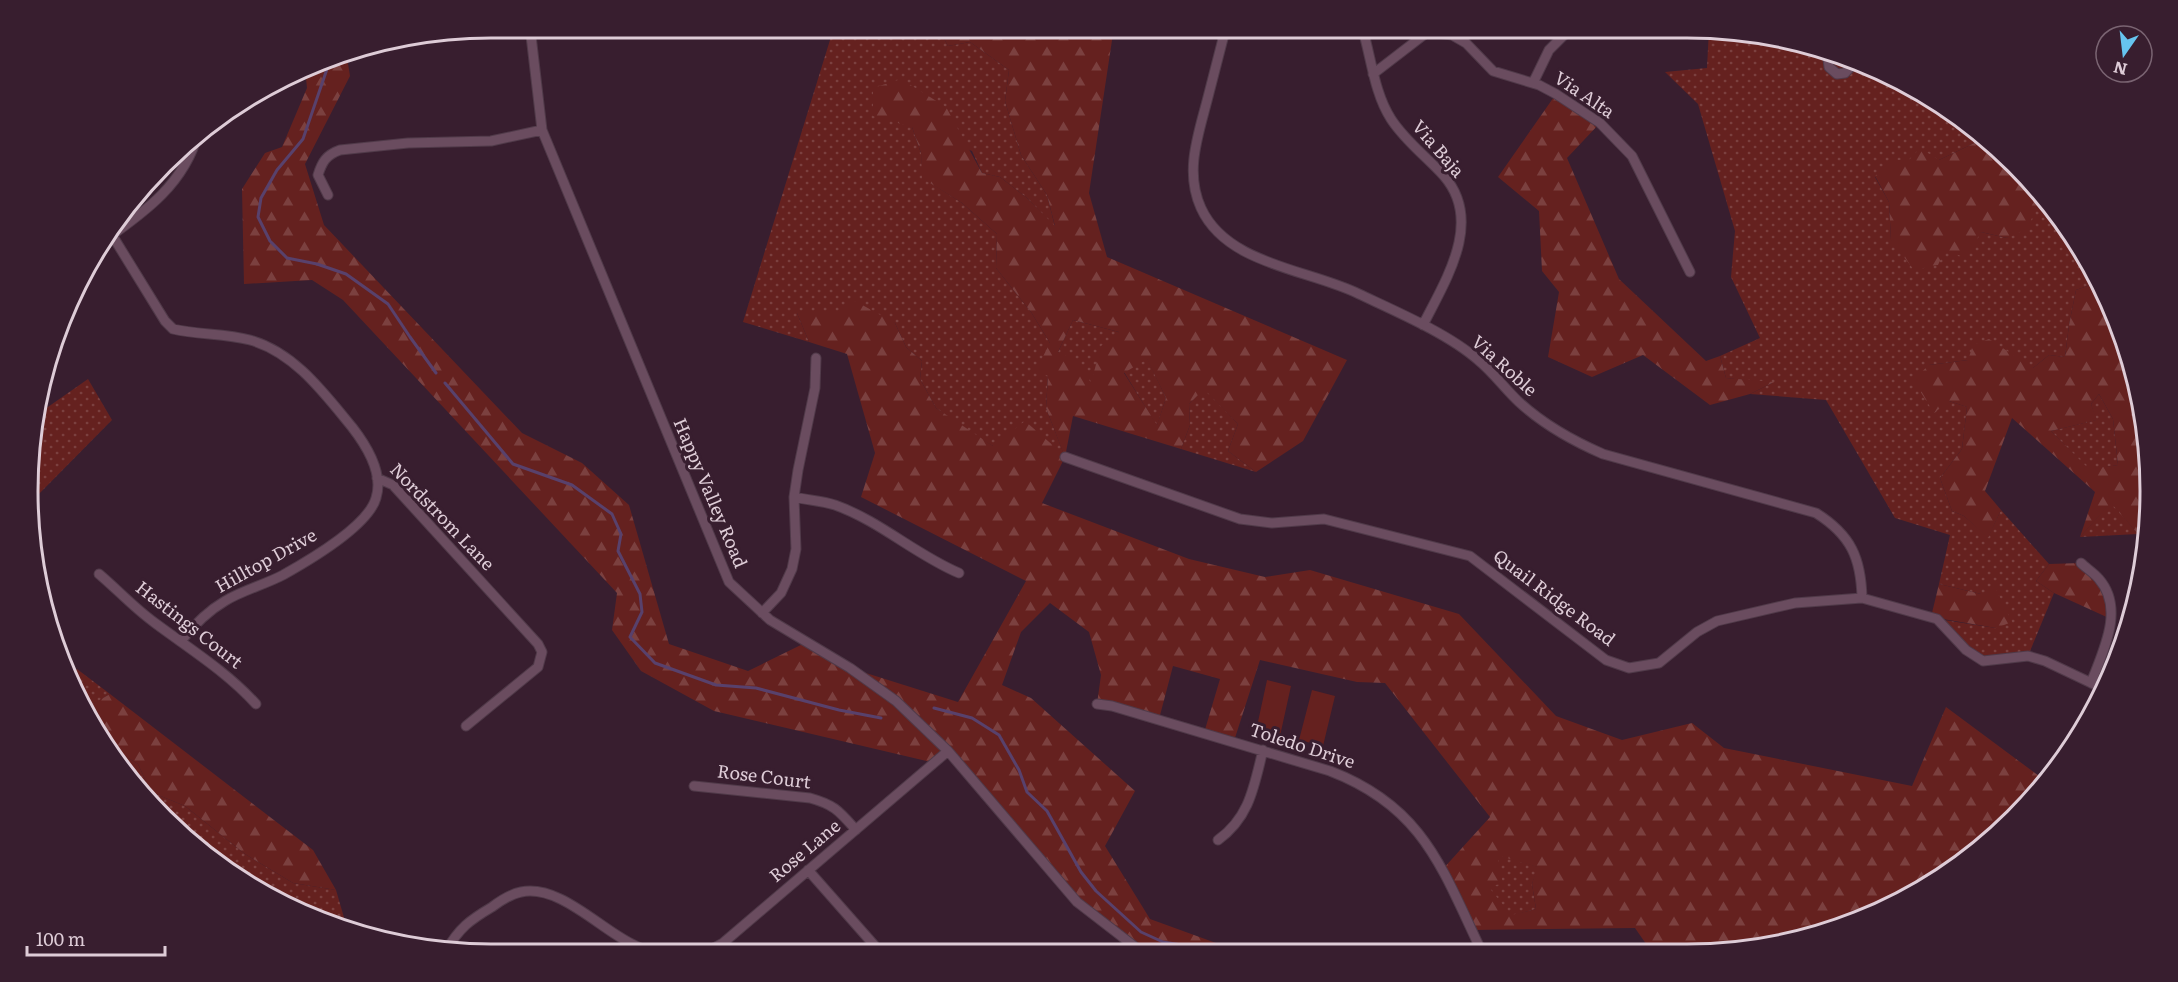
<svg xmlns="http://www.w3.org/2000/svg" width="2178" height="982" font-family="Literata,serif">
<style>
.grass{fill:url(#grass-dots)}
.forest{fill:url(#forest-firs);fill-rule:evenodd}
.park{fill:#65211f}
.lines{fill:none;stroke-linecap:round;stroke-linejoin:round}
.stream{stroke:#58416c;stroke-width:3}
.minor-casing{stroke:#503a49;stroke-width:11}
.minor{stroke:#6a4c5f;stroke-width:9}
.labels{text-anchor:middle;stroke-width:6;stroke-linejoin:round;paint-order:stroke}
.street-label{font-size:18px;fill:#deccd7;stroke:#381e2f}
.rim{fill:none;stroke:#deccd7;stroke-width:3}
</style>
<defs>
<pattern id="grass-dots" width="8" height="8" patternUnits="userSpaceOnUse" patternTransform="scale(1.5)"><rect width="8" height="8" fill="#65211f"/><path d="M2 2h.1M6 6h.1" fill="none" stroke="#7b403f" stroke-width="1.8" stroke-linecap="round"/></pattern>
<pattern id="forest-firs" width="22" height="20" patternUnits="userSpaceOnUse" patternTransform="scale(1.5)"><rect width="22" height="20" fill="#65211f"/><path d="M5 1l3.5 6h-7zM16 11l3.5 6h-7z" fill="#7b403f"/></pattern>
</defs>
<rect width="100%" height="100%" fill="#381e2f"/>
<path class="grass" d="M834 27H938L948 46 970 42 1009 70 1005 101 1021 155 1047 195 1055 227 1027 198 1000 177 982 173 972 151 912 127 921 153 923 178 962 203 997 234 996 268 1031 312 1050 343 1046 408 1065 457 993 446 963 428 936 408 920 379 922 361 906 347 895 323 835 313H797L809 342 743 322Z
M1709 29 1778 36 1864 62 1945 105 1985 138 1939 160H1909L1875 177 1889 202 1891 240 1945 250 1981 232 2007 238 2037 207 2053 209 2073 233 2099 282 2076 290 2069 325 2065 357 2049 355 2033 368 1968 360 1929 365 1949 401 1967 407 1962 449 1940 478 1952 511 1964 516 1988 537 2001 510 2049 564 2036 581 2054 593 2028 656 1983 661 1937 619 1996 628 1981 594 1939 584 1950 535 1895 518 1826 400 1750 394 1772 383 1726 378 1720 356 1760 338 1731 277 1735 231 1698 104 1665 72 1707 68Z
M1073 320 1119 332 1091 384 1058 352Z
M1147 358 1166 398 1157 426 1124 372Z
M88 379 112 420 33 500 35 416Z
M1204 388 1238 424 1228 451 1256 472 1181 449 1190 425 1189 404Z
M2099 394 2113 419 2118 465 2089 470 2051 431 2096 420 2091 404Z
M2111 502 2138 534 2080 537Z
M77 669 110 694 87 708V717L68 677Z
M105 743 138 764 151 792 185 806 245 854 293 883 336 890 345 921 338 927 314 920 185 840Z
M1497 854 1538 867 1532 884 1536 909 1511 916 1487 886Z"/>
<path class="forest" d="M938 27H1114L1089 193 1107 257 1347 360 1303 441 1256 472 1228 451 1238 424 1204 389 1189 404 1190 425 1181 449 1073 416 1065 457 1042 503 1189 559 1265 577 1310 570 1459 614 1556 716 1622 740 1692 723 1724 748 1912 786 1946 707 2039 776 2037 791 1970 859 1865 920 1748 951H1651L1635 928 1472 930 1442 870 1490 817 1385 683 1357 682 1260 660 1234 741 1204 733 1220 679 1173 666 1159 719 1097 704 1101 675 1089 632 1050 603 1021 632 1002 685 1031 698 1135 791 1105 846 1150 919 1216 943 1268 953H1143L1077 902 948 751 935 763 714 711 641 671 612 630 617 593 343 300 312 280 244 284 242 189 265 153 282 147 307 88 305 68 346 51 350 76 305 164 324 225 522 433 582 463 629 505 669 644 748 671 807 642 850 668 958 702 1026 581 861 497 875 453 847 354 809 342 797 313H835L855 301 895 323 906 347 922 361 920 379 936 408 993 446 1025 421 1064 455 1046 408 1048 376 1036 370 1050 343 1031 312 996 268 997 234 962 203 922 178 921 153 912 127 873 116V88L901 79 946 107 982 173 1000 177 1027 198 1055 226 1047 195 1021 155 1005 101 1009 70 970 42 948 46ZM1073 320 1119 332 1101 346 1091 383 1078 361 1058 352ZM1147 359 1166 398 1157 425 1124 373ZM1497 855 1537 867 1532 884 1536 909 1511 915 1488 886 1503 884Z
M1556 94 1600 123 1567 158 1619 279 1706 361 1720 356 1726 378 1774 382 1750 394 1710 405 1643 355 1592 377 1548 357 1559 292 1542 271 1539 211 1498 177Z
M1985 138 2015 163 2053 209 2037 207 2027 229 2007 238 1981 232 1966 258 1945 250 1938 265 1914 270 1891 240 1889 202 1875 176 1896 160H1909L1920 148 1939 160Z
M2099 282 2116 313 2142 400 2151 491 2146 547 2138 534 2111 503 2080 537 2095 492 2012 418 1985 491 2001 510 1988 538 1964 516 1952 511 1940 478 1962 449 1967 407 1949 401 1934 413 1913 380 1929 365 1968 360 1973 345 1989 339 2033 368 2049 355 2065 357 2069 325 2076 290ZM2099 394 2113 419 2118 465 2089 469 2051 431 2097 420 2091 404Z
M2081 563 2100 580 2111 619 2054 593 2036 581 2049 564Z
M1939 584 1981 594 1995 587 2012 622 1996 628 1931 617Z
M110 694 313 850 336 890 293 883 245 854 185 806 151 792 138 764 105 743 89 723 87 717 86 708Z"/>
<path class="park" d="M1267 680 1291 686 1280 736 1256 731Z
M1312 690 1335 696 1323 746 1299 740Z"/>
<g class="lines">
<path class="stream" d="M324 59 327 69 303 139 277 170 261 198 258 217 270 241 287 258 317 264 346 274 388 304 410 337 436 373
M445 383 513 464 572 485 612 514 621 534 618 551 640 594 642 612 630 637 655 663 716 685 756 688 839 710 881 718
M934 708 972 718 999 735 1019 770 1027 792 1047 811 1081 872 1096 891 1141 932 1163 942 1231 953"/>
<defs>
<path id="minor" d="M530 27 542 130 729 582 770 620 850 668 896 701 948 751 1077 902 1143 953
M1226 27C1220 50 1214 74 1208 97 1199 133 1184 171 1201 208 1227 265 1308 269 1359 294 1395 311 1449 334 1478 360 1493 372 1505 389 1519 402 1544 425 1573 441 1603 454L1816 513C1851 535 1861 558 1862 598
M1362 27C1371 56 1374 93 1391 119 1406 142 1426 156 1444 176 1484 222 1445 281 1423 325
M1827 51 1829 67 1837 74 1845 73 1857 60
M1373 74 1425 34 1431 32 1452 35 1466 43 1493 71 1539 85 1556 94 1600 123 1632 156 1690 272
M1533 83 1549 50 1572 27
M328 195 318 175C322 162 326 155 340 150L408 143 491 141 542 130
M112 235 165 321 173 329C198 335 225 333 250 340 294 352 324 393 352 427 366 445 384 473 376 498 368 526 308 561 283 575 264 585 243 590 225 601 208 611 193 626 181 641
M105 240C145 212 185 183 198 133
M1065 457 1240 519 1272 523 1324 519 1470 556 1606 660 1629 668 1659 663 1697 632 1717 621 1795 603 1862 598 1937 619 1966 650 1983 661 2028 656 2045 661 2104 689
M377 478 393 485 538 644 542 652 538 667 466 726
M794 497C807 500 822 501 835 505 880 521 916 555 959 573
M2081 563C2086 568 2094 573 2099 579 2125 609 2103 651 2091 683
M99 574C118 590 134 608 155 623 190 649 227 672 256 704
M762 613 781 593 792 569 796 549 794 497 798 470 815 388 816 358
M1097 704 1112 706 1330 771C1424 807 1442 869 1482 952
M694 786 810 798C835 805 839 811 856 830
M1218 840C1250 817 1254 786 1263 750
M808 870 882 954
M446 951C459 928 470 920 492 907 500 901 511 894 521 892 559 884 600 929 632 944 643 950 654 953 667 954
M674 954 708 951 723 943 948 751"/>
</defs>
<use href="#minor" class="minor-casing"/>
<use href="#minor" class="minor"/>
</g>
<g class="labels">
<g class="street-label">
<text transform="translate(1584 95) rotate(34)" y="6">Via Alta</text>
<text transform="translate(1438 149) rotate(49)" y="6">Via Baja</text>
<text transform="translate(1504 366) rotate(42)" y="6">Via Roble</text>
<text transform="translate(710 493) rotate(67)" y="6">Happy Valley Road</text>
<text transform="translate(442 517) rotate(46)" y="6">Nordstrom Lane</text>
<text transform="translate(266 561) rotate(-29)" y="6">Hilltop Drive</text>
<text transform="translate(1554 598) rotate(37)" y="6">Quail Ridge Road</text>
<text transform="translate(189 625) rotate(38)" y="6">Hastings Court</text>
<text transform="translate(1302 746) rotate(18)" y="6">Toledo Drive</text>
<text transform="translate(764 777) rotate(7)" y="6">Rose Court</text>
<text transform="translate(805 851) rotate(-40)" y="6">Rose Lane</text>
</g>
</g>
<path d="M0 0H2178V982H0ZM491 38H1687A453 453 0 0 1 2140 491V491A453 453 0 0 1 1687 944H491A453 453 0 0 1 38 491V491A453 453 0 0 1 491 38Z" fill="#381e2f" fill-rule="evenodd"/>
<path class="rim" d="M491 38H1687A453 453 0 0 1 2140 491V491A453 453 0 0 1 1687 944H491A453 453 0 0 1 38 491V491A453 453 0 0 1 491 38Z"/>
<g transform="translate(2124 54) rotate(194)"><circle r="28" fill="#381e2f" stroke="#7a6472" stroke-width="1.5"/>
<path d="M0-4.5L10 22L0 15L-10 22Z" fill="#66c4ef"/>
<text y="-9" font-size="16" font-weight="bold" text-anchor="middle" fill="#deccd7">N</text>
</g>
<path d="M27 946v9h138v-9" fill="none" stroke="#deccd7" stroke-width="3"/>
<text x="36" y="946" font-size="18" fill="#deccd7" stroke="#381e2f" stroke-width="4.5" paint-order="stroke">100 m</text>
</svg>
